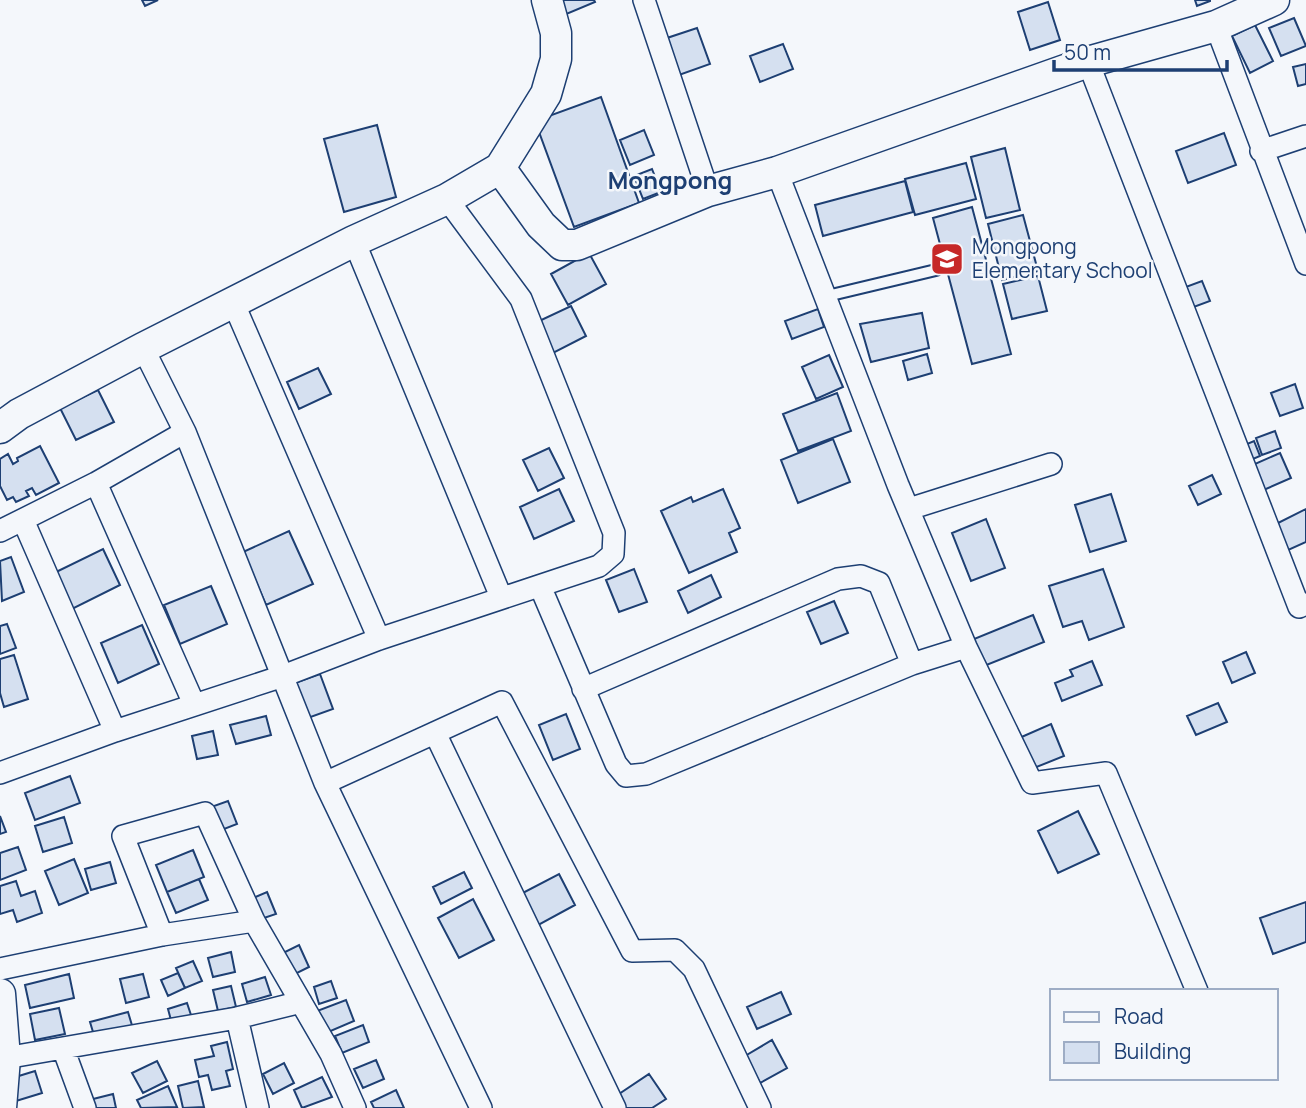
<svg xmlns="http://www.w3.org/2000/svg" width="1306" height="1108" font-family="Manrope,sans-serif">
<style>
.building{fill:#d5e0f0;stroke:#1d3f73;stroke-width:2}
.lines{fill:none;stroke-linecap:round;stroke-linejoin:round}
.lane-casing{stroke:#1d3f73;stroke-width:14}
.street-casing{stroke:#1d3f73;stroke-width:24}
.secondary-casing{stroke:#1d3f73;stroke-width:33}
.lane{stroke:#f4f7fb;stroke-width:10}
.street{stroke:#f4f7fb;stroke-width:21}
.secondary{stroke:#f4f7fb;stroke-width:30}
.labels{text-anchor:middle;stroke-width:5;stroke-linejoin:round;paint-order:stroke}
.poi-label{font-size:21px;fill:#1d3f73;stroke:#f4f7fb;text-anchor:start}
.quarter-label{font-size:24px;font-weight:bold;fill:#1d3f73;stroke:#f4f7fb}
</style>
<rect width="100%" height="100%" fill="#f4f7fb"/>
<path class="building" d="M142 0H158L145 6Z
M558 0H594L595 2 564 15Z
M1195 0H1210V1L1197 6Z
M1048 2 1060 40 1030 50 1018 12Z
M1294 18 1306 46 1281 56 1269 28Z
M1255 25 1273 61 1250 73 1232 36Z
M697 28 710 64 679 75 667 38Z
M783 44 793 69 760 82 750 56Z
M1306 64V84L1298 86 1293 67Z
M601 97 639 203 574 227 535 121Z
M377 125 396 197 344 212 324 139Z
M644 130 654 155 630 165 620 140Z
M1224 133 1236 165 1188 183 1176 151Z
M1005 148 1020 210 986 218 971 157Z
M966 163 976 199 915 215 905 179Z
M652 169 661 192 643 199 634 176Z
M905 181 913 212 823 236 815 205Z
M972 207 1011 354 972 364 933 218Z
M1023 215 1038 271 1002 280 988 224Z
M589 253 606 284 568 305 551 274Z
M1038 276 1047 311 1012 319 1003 284Z
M1202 281 1210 301 1191 308 1183 288Z
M571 306 586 336 553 353 537 322Z
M818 309 824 327 792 339 785 321Z
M922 313 929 348 871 362 860 324Z
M927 354 932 373 908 380 903 361Z
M829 355 843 387 816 399 802 367Z
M318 368 331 394 299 409 287 382Z
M1295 384 1303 408 1280 416 1271 393Z
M98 390 114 422 76 440 60 408Z
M837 393 851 431 798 451 783 414Z
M1275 431 1281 448 1262 455 1256 438Z
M833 439 850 482 798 503 781 460Z
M1254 441 1260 456 1246 462 1240 447Z
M40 446 59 483 36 495 32 488 26 491 29 496 16 502 13 497 7 500 0 486V459L8 454 13 464 18 461 17 458Z
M549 448 564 478 538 491 523 460Z
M1280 453 1291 478 1259 492 1248 467Z
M1212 475 1221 494 1198 505 1189 486Z
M559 489 574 521 534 539 520 507Z
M723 489 740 528 729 533 737 552 689 573 661 511 691 497 693 502Z
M1111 494 1126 541 1090 552 1075 505Z
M1306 509V542L1286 551 1274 525Z
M986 519 1005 568 971 581 952 533Z
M289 531 313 584 266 605 243 552Z
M103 549 120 585 72 609 54 573Z
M11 557 24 592 2 601 0 561Z
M634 569 647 602 619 612 606 580Z
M1103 569 1124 627 1089 640 1082 621 1063 627 1049 586Z
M711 575 721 597 688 613 678 591Z
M211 586 227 624 180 644 164 605Z
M834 601 848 633 821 644 807 612Z
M1033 615 1044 642 984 666 974 639Z
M7 624 16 648 0 654V626Z
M142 625 159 664 118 683 101 643Z
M1246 652 1255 673 1232 683 1223 662Z
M14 655 28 699 4 707 0 693V659Z
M1092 661 1102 685 1062 701 1055 683 1073 676 1070 670Z
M320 674 333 709 305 719 292 684Z
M1218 703 1227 722 1196 735 1187 716Z
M566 714 580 749 553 760 539 725Z
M266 716 271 735 236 744 230 725Z
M1051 724 1064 756 1029 770 1017 739Z
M213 731 218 755 197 759 192 736Z
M70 776 80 803 35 820 25 793Z
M228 801 237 824 219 831 211 807Z
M1078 811 1099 854 1058 873 1038 831Z
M0 816 6 832 0 834Z
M64 817 72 843 43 852 35 826Z
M18 847 26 870 0 880V853Z
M193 850 204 877 167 892 156 865Z
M74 859 88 893 59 905 45 871Z
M110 862 116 883 91 890 85 869Z
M464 872 472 888 441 904 433 887Z
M559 874 575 905 531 929 515 897Z
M199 879 208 900 176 913 167 892Z
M16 881 21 896 35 891 42 913 17 922 13 910 0 914V886Z
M267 892 276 914 261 919 253 898Z
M473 899 494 940 459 958 438 918Z
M1306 902V942L1273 954 1260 918Z
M299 945 309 967 293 975 283 953Z
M231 952 235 972 213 977 208 958Z
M193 961 202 981 185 988 176 968Z
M178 973 185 988 168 996 161 980Z
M69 974 74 998 30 1008 25 985Z
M143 974 149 997 126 1003 120 979Z
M265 977 271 995 247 1002 242 984Z
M331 981 337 998 319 1004 314 987Z
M231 986 236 1007 218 1011 213 990Z
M781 992 791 1014 757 1029 747 1007Z
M346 1000 354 1021 326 1033 317 1011Z
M187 1003 192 1018 172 1024 168 1009Z
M59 1008 65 1034 35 1040 30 1014Z
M128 1012 134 1032 96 1042 90 1022Z
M363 1025 369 1042 342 1053 335 1036Z
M772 1040 787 1068 760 1083 745 1056Z
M227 1042 233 1069 226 1071 230 1086 212 1090 208 1075 199 1077 195 1060 214 1056 211 1046Z
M376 1060 384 1079 363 1088 354 1069Z
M157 1061 167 1081 143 1093 132 1073Z
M284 1063 294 1083 273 1094 263 1074Z
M35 1071 42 1093 16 1101 9 1079Z
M649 1074 666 1099 652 1108H619L613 1098Z
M322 1077 332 1097 302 1108 294 1090Z
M198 1081 204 1107 183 1108 178 1086Z
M168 1086 177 1107 141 1108 137 1100Z
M396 1090 404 1108H374L371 1102Z
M113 1094 116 1108H91L89 1100Z"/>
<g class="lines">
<defs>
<path id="lane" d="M827 296 936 270"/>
<path id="street" d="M644 0 708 191
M1216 26 1306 264
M1088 62 1299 607 1306 604
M1261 151 1306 136
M777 172 898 485 966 647 1032 783 1106 773 1197 991
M354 241 501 597
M233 302 379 639
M143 348 185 432 325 783 481 1108
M96 483 194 704
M909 509 1051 464
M23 520 115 731
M0 531 96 483 185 432
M540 586 616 764 626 776 646 774 912 664 966 647
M583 689 838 579 861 576 879 583 912 664
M435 733 615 1108
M0 773 115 731 283 676 379 639 599 566 613 554 614 533 521 299 447 199
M325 783 502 702 632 951 675 950 694 969 760 1108
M162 935 123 836 205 813 254 921 331 1054 355 1108
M0 969 162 935 254 921
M237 1018 258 1108
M63 1048 85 1108
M5 1058 237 1018 301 1002"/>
<path id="secondary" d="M500 168 541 225 562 245H577L708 191 777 172 1088 62 1216 26 1274 0
M0 428 19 414 143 348 354 241 447 199 500 168 546 94 556 59V33L547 0
M0 994 5 1058 1 1108"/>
</defs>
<use href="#lane" class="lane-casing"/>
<use href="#street" class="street-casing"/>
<use href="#secondary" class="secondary-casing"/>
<use href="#lane" class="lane"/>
<use href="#street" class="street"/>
<use href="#secondary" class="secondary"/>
</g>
<defs>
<symbol id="school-square" viewBox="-11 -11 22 22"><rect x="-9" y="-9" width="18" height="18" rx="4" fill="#c62828" stroke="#f4f7fb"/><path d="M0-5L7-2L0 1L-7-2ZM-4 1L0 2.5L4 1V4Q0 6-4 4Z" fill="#fff"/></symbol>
</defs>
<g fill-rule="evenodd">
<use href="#school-square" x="928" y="240" width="38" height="38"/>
</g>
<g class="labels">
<g class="poi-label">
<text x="972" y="254">Mongpong<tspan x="972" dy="24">Elementary School</tspan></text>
</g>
<g class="quarter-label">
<text x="670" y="189">Mongpong</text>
</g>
</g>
<rect x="1050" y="989" width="228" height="91" fill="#f4f7fb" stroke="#9eadc5" stroke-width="2"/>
<rect x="1064" y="1012" width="35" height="10" fill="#f4f7fb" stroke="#9eadc5" stroke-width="2"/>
<text x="1114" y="1024" font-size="21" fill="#1d3f73">Road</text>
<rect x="1064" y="1042" width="35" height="21" fill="#d5e0f0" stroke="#9eadc5" stroke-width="2"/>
<text x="1114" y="1059" font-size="21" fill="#1d3f73">Building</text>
<path d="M1054 60v10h173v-10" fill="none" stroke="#1d3f73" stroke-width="3.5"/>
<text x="1064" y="60" font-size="21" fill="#1d3f73" stroke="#f4f7fb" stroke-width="5" paint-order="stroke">50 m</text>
</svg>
